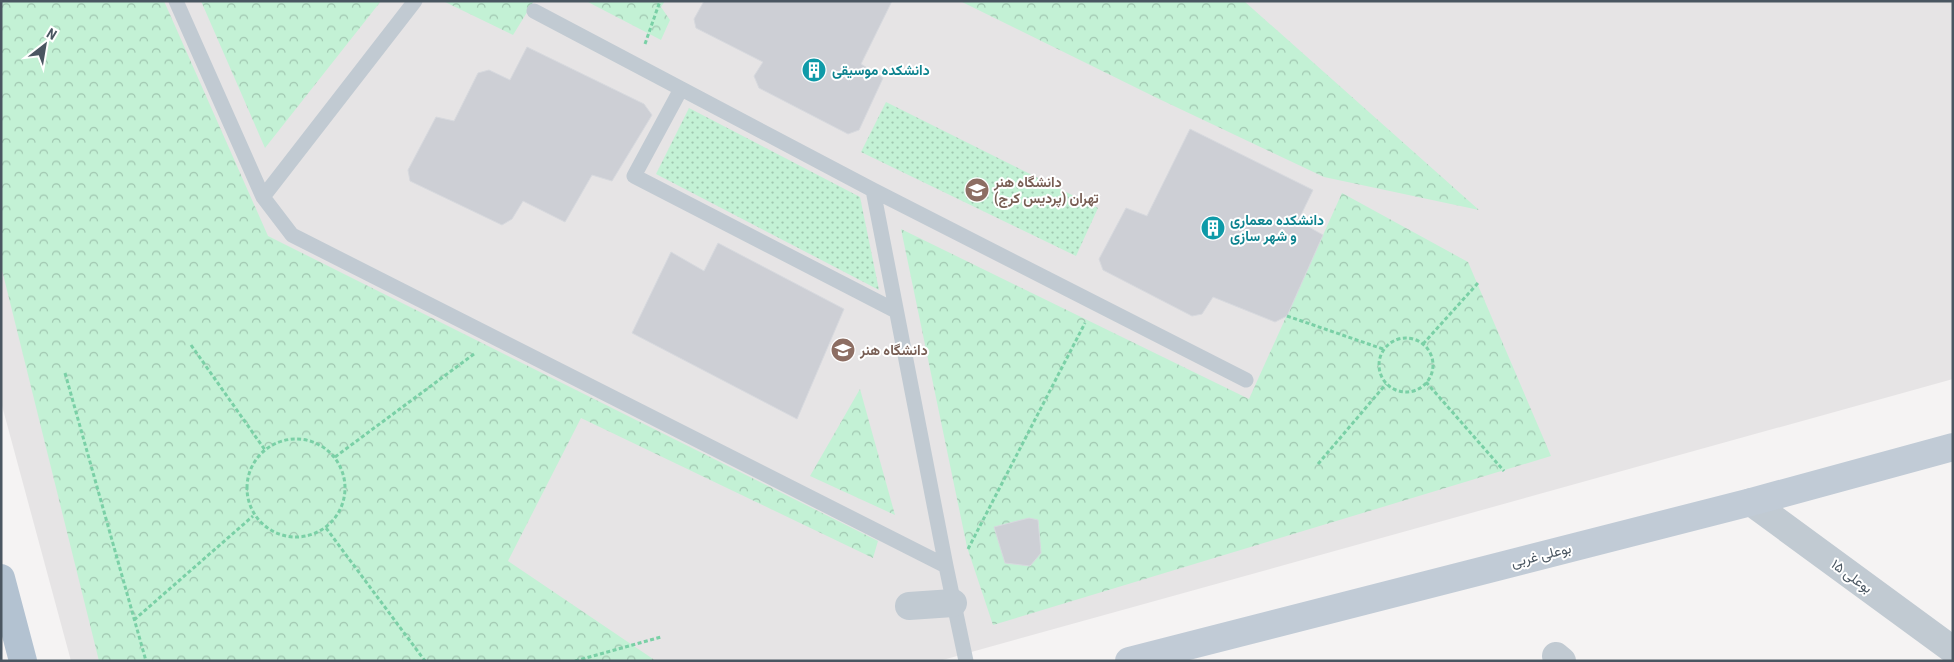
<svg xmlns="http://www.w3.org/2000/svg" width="1954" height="662" font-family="'Roboto Condensed',Vazirmatn,sans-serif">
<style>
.education{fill:#e6e4e5}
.grass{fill:url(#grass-dots)}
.forest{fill:url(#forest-crowns)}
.building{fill:#cdcfd5;stroke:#d7d9de}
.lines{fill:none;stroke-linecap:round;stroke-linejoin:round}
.path{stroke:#7ad0a6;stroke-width:3;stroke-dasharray:4 2.5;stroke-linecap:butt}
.lane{stroke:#c1cad2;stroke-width:15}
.street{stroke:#c1cad2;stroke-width:28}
.secondary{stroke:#c1cbd6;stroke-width:28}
.primary{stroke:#b3c2d1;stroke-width:28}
.labels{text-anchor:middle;stroke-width:4;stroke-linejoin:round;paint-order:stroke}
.culture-label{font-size:14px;font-weight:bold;fill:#0d838f;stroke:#fff;text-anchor:start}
.education-label{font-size:14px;font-weight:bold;fill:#785e54;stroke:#fff;text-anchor:start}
.street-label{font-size:14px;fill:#4a5661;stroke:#fff}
</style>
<defs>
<pattern id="grass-dots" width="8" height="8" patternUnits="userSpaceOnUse" patternTransform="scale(1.25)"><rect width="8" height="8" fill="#c3f1d5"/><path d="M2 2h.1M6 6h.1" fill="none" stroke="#a0c6b0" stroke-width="1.8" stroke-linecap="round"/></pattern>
<pattern id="forest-crowns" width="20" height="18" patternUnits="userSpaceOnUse" patternTransform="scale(1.25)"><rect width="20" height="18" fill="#c3f1d5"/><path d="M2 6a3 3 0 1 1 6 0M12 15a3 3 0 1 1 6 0" fill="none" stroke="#a0c6b0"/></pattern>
</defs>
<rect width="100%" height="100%" fill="#f5f3f3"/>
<path class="education" d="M1 1H1953V379L939 661H71L1 402Z"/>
<path class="grass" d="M886 102 1098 208 1076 256 861 152Z
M689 108 860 197 879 290 656 174Z"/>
<path class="forest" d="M1 1H164L268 236 878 541 873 558 581 418 508 561 656 661H99L1 266Z
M201 1H381L265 148Z
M443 1H534L513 35Z
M586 1H665L661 7 670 20 661 40Z
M960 1H1244L1479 210 1324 177 1157 98Z
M1342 193 1468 262 1551 456 993 625 967 547 901 229 1249 399Z
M860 389 895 515 810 476Z"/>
<path class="building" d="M704 1H892L861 64 883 78 859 130 848 134 759 88 754 76 763 62 696 28 694 19Z
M527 47 644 104 652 115 612 181 592 175 565 222 523 201 512 219 502 225 410 181 408 170 436 117 454 121 478 73 489 70 510 80Z
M1190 129 1313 190 1298 221 1323 235 1287 316 1275 322 1213 297 1202 314 1192 316 1103 270 1099 259 1126 208 1147 216Z
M718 243 844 309 797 419 632 333 671 252 704 271Z
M1029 518 1038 520 1041 553 1030 566 1005 563 994 527Z"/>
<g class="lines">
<path class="path" d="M645 44 660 1
M1287 316 1383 349
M1379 365a27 27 0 1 1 54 0a27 27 0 1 1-54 0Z
M1423 344 1478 283
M191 345 265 450
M65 373 146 661
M1426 382 1504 471
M247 488a49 49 0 1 1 98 0a49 49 0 1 1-98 0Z
M335 457 474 354
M1318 464 1386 384
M326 528 425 661
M968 549 1085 323
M134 620 253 516
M575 661 661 637"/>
<path class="lane" d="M176 1 263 197 292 235 946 566
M534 11 873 190 1246 380
M681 89 634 176 896 311
M873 190 946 566 966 661
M263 197 415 1"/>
<path class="street" d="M1751 502 1953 650
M909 606 953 603
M1556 656 1562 661"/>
<path class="secondary" d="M1129 661 1751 502 1953 447"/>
<path class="primary" d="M1 578 23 661"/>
</g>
<defs>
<symbol id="building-disc" viewBox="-11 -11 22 22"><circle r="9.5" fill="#0f9aa8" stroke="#fff"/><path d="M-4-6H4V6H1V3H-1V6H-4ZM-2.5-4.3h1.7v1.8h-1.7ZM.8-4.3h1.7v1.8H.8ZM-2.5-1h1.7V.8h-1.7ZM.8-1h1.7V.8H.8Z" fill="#fff"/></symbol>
<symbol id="university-disc" viewBox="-11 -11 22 22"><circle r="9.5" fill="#8d6e63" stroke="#fff"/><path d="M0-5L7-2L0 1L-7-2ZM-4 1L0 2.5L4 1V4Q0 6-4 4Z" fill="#fff"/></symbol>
</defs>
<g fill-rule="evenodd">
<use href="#building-disc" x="800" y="56" width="28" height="28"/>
<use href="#university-disc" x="963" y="176" width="28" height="28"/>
<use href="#building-disc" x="1199" y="214" width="28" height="28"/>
<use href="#university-disc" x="829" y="336" width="28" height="28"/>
</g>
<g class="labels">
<g class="culture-label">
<text x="832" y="75">دانشکده موسیقی</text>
<text x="1230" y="225">دانشکده معماری<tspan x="1230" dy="16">و شهر سازی</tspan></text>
</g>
<g class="education-label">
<text x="994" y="187">دانشگاه هنر<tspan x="994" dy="16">تهران (پردیس کرج)</tspan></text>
<text x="860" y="355">دانشگاه هنر</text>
</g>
<g class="street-label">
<text transform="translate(1541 555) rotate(-14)" y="5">بوعلی غربی</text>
<text transform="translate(1852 576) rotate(36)" y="5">بوعلی ۱۵</text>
</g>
</g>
<rect width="1954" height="662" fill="none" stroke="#4a5661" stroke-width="5"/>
<g transform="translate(45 45) rotate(31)" stroke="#ffffff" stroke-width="4" paint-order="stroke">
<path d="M0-4L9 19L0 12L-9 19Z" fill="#4a5661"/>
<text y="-8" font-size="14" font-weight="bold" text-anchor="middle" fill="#4a5661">N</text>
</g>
</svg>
